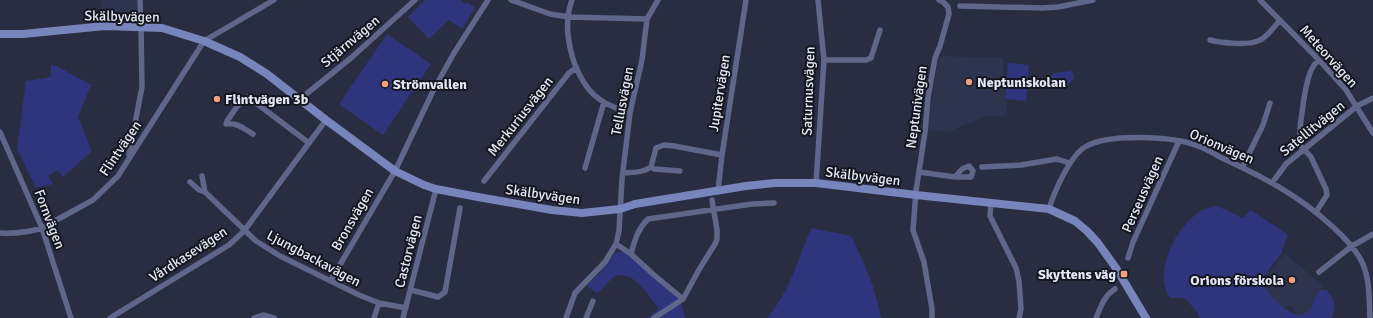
<svg xmlns="http://www.w3.org/2000/svg" width="1373" height="318" font-family="Signika,sans-serif">
<style>
.built{fill:#2f344e}
.green{fill:#2e357c}
.lines{fill:none;stroke-linecap:round;stroke-linejoin:round}
.street{stroke:#5e6689;stroke-width:5.5}
.secondary{stroke:#7884bc;stroke-width:8}
.poi-dot{fill:#f2a080;stroke:#14161f;stroke-width:1.5}
.labels{text-anchor:middle;stroke-width:4;stroke-linejoin:round;paint-order:stroke}
.street-label{font-size:14px;fill:#e4e8f5;stroke:#14161f}
.poi-label{font-size:14px;font-weight:bold;fill:#e4e8f5;stroke:#14161f;text-anchor:start}
</style>
<rect width="100%" height="100%" fill="#292d41"/>
<path class="built" d="M101 0H137L139 17 103 20Z
M940 56 1003 58 1004 98 1007 103V110L1003 116 999 117 988 115 948 132 927 130 937 66Z
M1285 253 1323 286 1317 293 1316 318H1298L1295 310 1291 306 1277 310 1266 307 1267 275Z"/>
<path class="green" d="M425 0H461L465 4 467 2 475 8 462 29 449 20 429 39 408 17Z
M387 34 431 64 383 135 339 104Z
M1008 63 1029 65 1026 101 1005 99Z
M51 65 57 66 91 85 78 117 92 151 63 177 58 170 48 176 53 184 36 188 17 149 26 81 51 77Z
M1072 71 1074 78 1068 86 1062 89 1057 87 1050 78 1054 73Z
M1217 206 1243 218 1251 210 1288 235 1281 254 1266 274 1263 285C1273 299 1282 310 1300 316L1311 310 1314 299 1320 290H1326C1336 300 1335 305 1332 318H1200L1198 313 1185 298H1170C1168 294 1165 289 1164 284 1161 256 1179 225 1202 210 1206 208 1212 207 1217 206Z
M811 228 851 236C864 262 876 289 881 318H767C789 293 799 258 811 228Z
M618 252H624L630 256 681 300 685 318H648L659 308C650 298 635 273 620 275 611 276 604 287 598 293L592 290 587 285 600 273 615 253Z"/>
<g class="lines">
<path class="street" d="M511 0 550 14 569 17 647 19
M572 0C561 29 572 73 594 95 604 104 617 109 630 113
M1260 0 1319 60 1346 90 1373 133
M960 6 1042 8 1058 7 1093 0
M1210 40C1221 43 1250 46 1260 40 1268 36 1274 27 1280 20
M824 60H866L871 58 880 30
M300 99 351 58 415 0
M0 132 42 228 71 318
M253 134C244 129 237 122 226 124L227 121C233 113 239 101 248 97L309 143
M129 155 142 87 141 27 140 0
M1243 166 1263 125 1270 103
M651 167 654 169 680 171
M982 167 1021 165 1057 159 1069 163
M585 168 604 102
M919 172 955 177 962 169 969 166 973 171 971 177H955
M623 173C633 172 643 173 651 167L656 148 664 145 674 146 722 155
M202 176 205 192
M484 181 569 73 576 68
M190 182 199 190 205 192 256 241 280 256 359 295 379 303 406 308
M816 183 824 60 818 0
M1272 183 1286 164 1357 106 1373 98
M718 191 722 155 746 0
M991 203 990 216 1016 268 1019 281 1021 309 1019 318
M1049 209C1054 192 1070 156 1085 147 1108 133 1173 136 1198 146 1206 149 1213 153 1220 157 1263 177 1297 194 1333 227 1344 237 1355 248 1362 262 1370 279 1369 299 1370 318
M1316 212 1327 195 1326 189 1311 157 1300 145 1299 141C1300 126 1305 78 1313 67 1314 64 1317 62 1319 60
M0 233C14 234 29 232 42 228L93 200 118 176 204 41 274 0
M616 244 631 254 654 275 683 299
M631 254C635 240 637 230 648 219L752 204 774 203
M1128 258 1133 242 1179 141
M1319 272 1352 246 1373 234
M331 280 395 171 434 89 454 53 488 0
M411 290 438 297 445 292 460 208
M110 318 229 245 244 231 326 120
M254 318 263 315 274 318
M374 318 379 303
M403 318 436 189
M566 318 575 293 605 262 616 244 619 231 622 179 630 113 642 60 647 19 658 0
M586 318 593 301
M654 318 683 299 700 268 715 244 717 239V230L712 200
M932 318V309L924 262 913 230 916 191 925 132 928 98 935 58 940 46 949 14 948 7 943 2 939 0
M1096 318C1101 306 1104 296 1115 289"/>
<path class="secondary" d="M0 34H23L105 26 162 28 204 41 240 57 267 74 326 120 395 171 424 185 436 189 478 197 552 210 582 213 620 209 635 204 746 186 775 183H816L916 195 1049 209 1075 221 1087 231 1098 243 1116 268 1146 318"/>
</g>
<g class="poi-dot">
<circle cx="969" cy="82" r="4"/>
<circle cx="385" cy="84" r="4"/>
<circle cx="217" cy="99" r="4"/>
<rect x="1120" y="270" width="8" height="8" rx="2"/>
<circle cx="1292" cy="280" r="4"/>
</g>
<g class="labels">
<g class="street-label">
<text transform="translate(122 16) rotate(1)" y="5">Skälbyvägen</text>
<text transform="translate(350 41) rotate(-40)" y="5">Stjärnvägen</text>
<text transform="translate(1329 56) rotate(48)" y="5">Meteorvägen</text>
<text transform="translate(808 91) rotate(-88)" y="5">Saturnusvägen</text>
<text transform="translate(719 93) rotate(-81)" y="5">Jupitervägen</text>
<text transform="translate(622 101) rotate(-79)" y="5">Tellusvägen</text>
<text transform="translate(916 107) rotate(-82)" y="5">Neptunivägen</text>
<text transform="translate(520 116) rotate(-52)" y="5">Merkuriusvägen</text>
<text transform="translate(1312 128) rotate(-39)" y="5">Satellitvägen</text>
<text transform="translate(1222 146) rotate(23)" y="5">Orionvägen</text>
<text transform="translate(120 148) rotate(-56)" y="5">Flintvägen</text>
<text transform="translate(863 176) rotate(7)" y="5">Skälbyvägen</text>
<text transform="translate(543 194) rotate(8)" y="5">Skälbyvägen</text>
<text transform="translate(1142 194) rotate(-66)" y="5">Perseusvägen</text>
<text transform="translate(50 219) rotate(69)" y="5">Fornvägen</text>
<text transform="translate(352 219) rotate(-60)" y="5">Bronsvägen</text>
<text transform="translate(408 251) rotate(-76)" y="5">Castorvägen</text>
<text transform="translate(188 254) rotate(-33)" y="5">Vårdkasevägen</text>
<text transform="translate(314 258) rotate(28)" y="5">Ljungbackavägen</text>
</g>
<g class="poi-label">
<text x="977" y="87">Neptuniskolan</text>
<text x="393" y="89">Strömvallen</text>
<text x="225" y="104">Flintvägen 3b</text>
<text x="1116" y="279" text-anchor="end">Skyttens väg</text>
<text x="1284" y="285" text-anchor="end">Orions förskola</text>
</g>
</g>
</svg>
